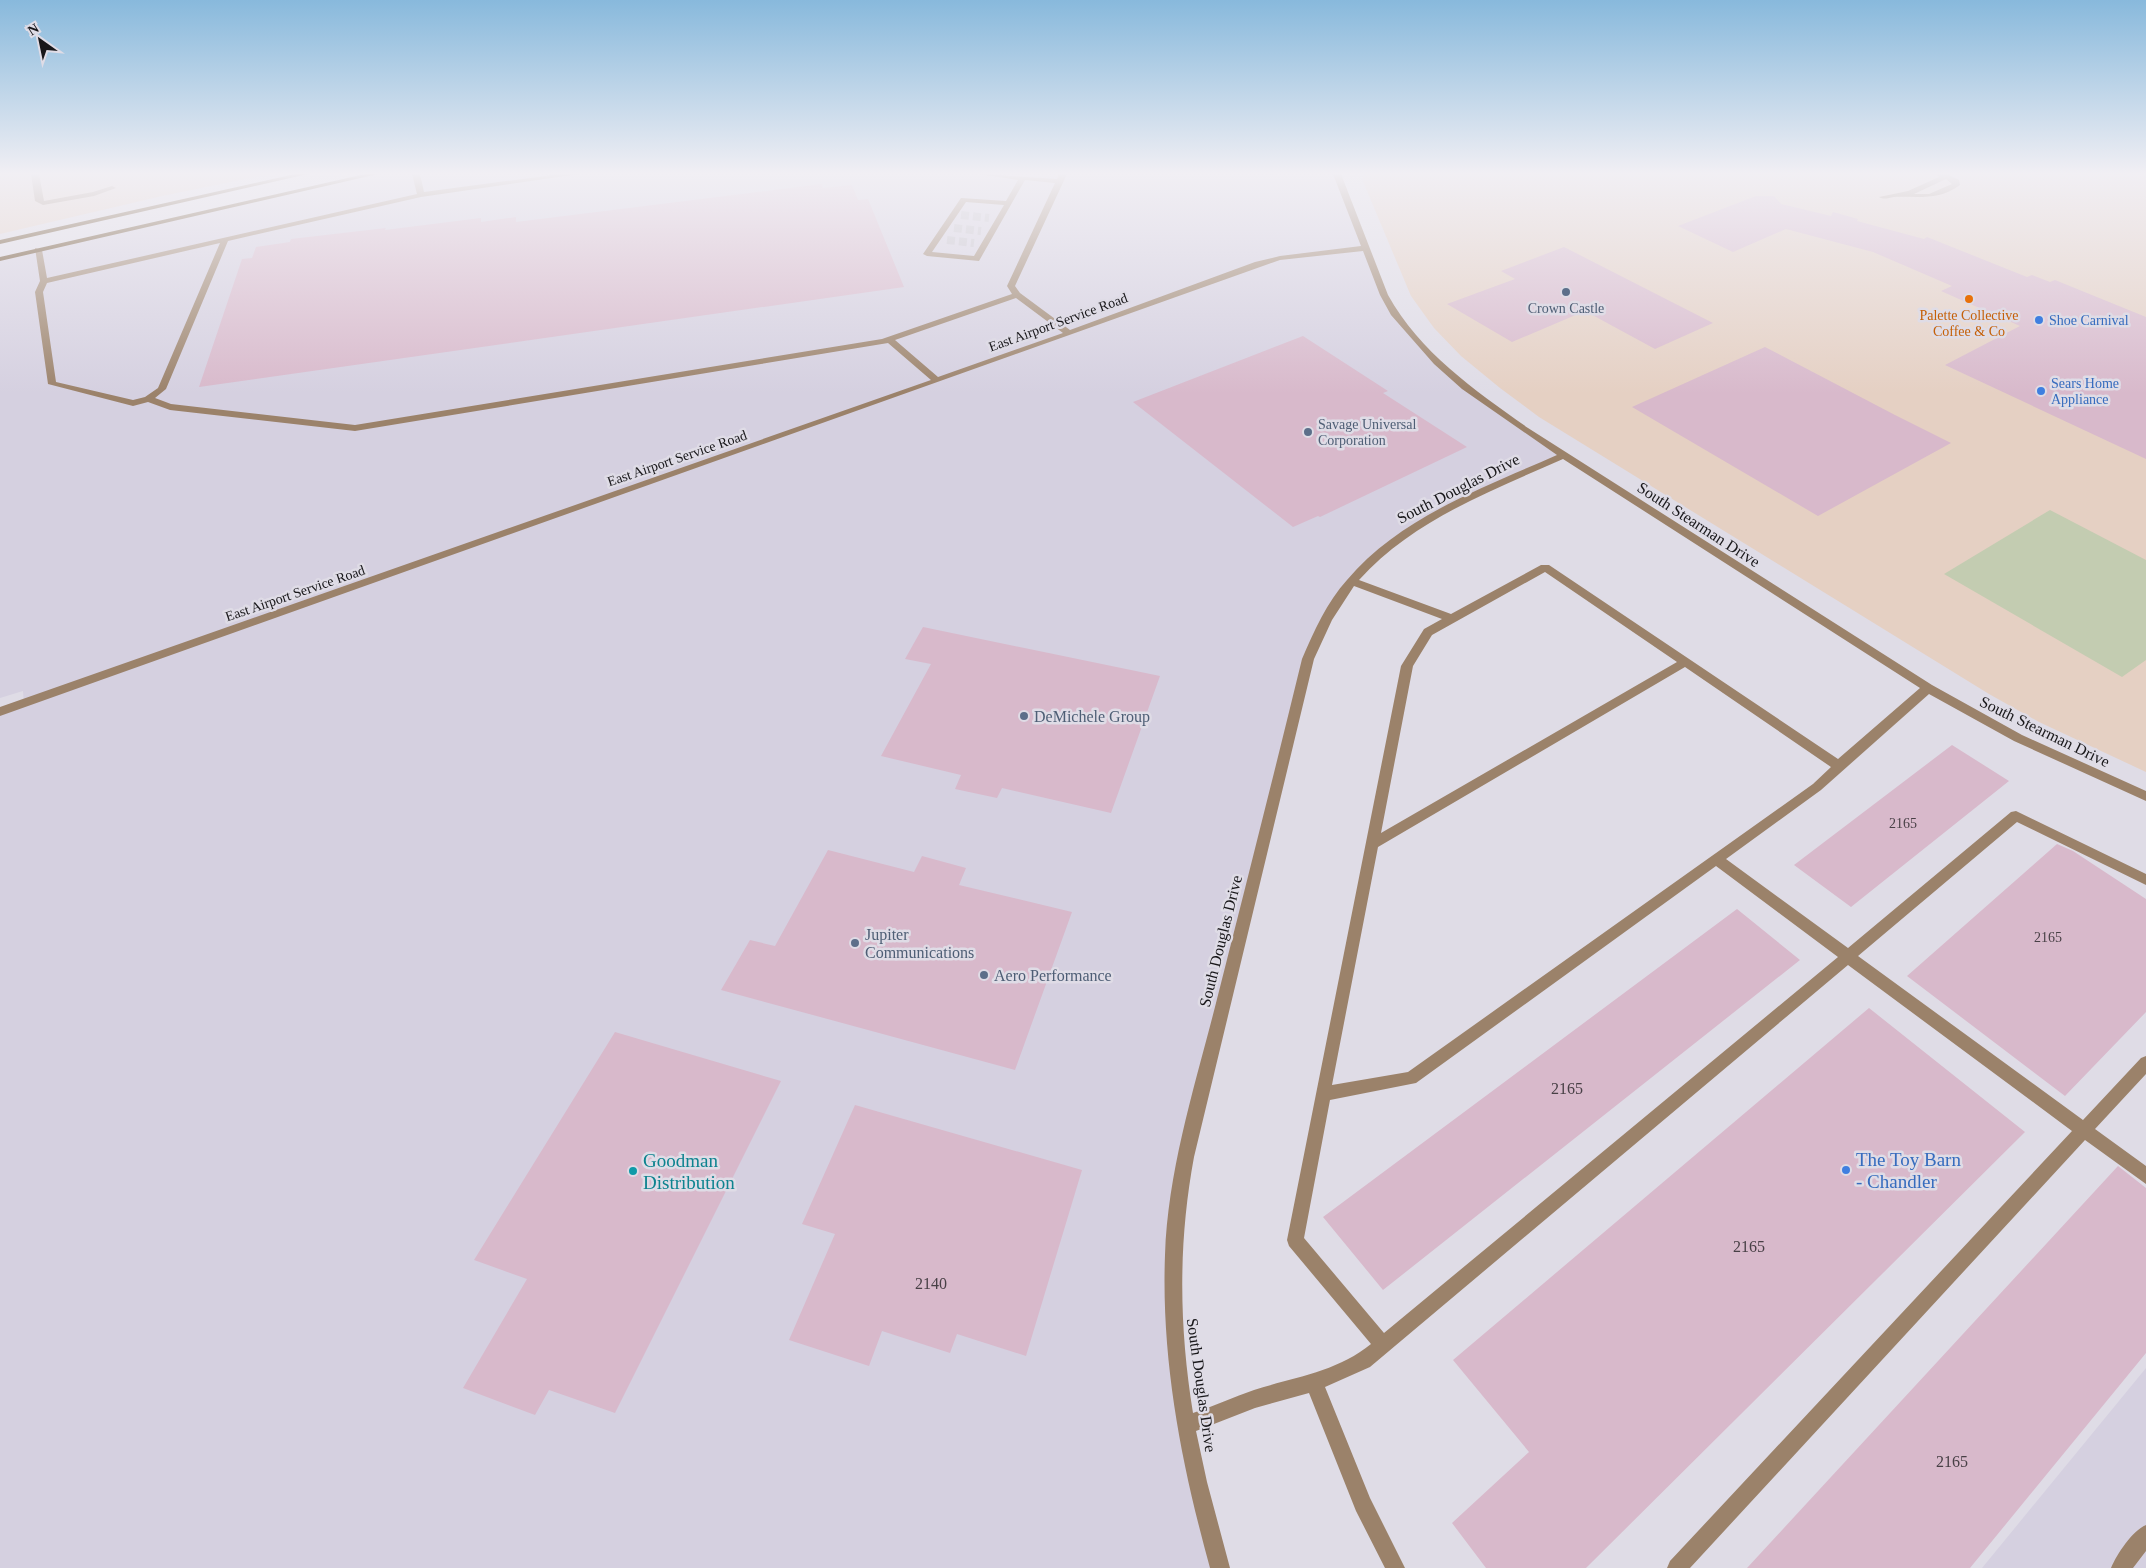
<svg xmlns="http://www.w3.org/2000/svg" width="2146" height="1568" font-family="Georgia,serif">
<style>
.commercial{fill:#e5d0c3}
.built{fill:#d5d0e0}
.green{fill:#c3ccb1}
.building{fill:#d8b9cb}
.lines{fill:none;stroke-linecap:round;stroke-linejoin:round}
.minor-tunnel{stroke:#c1bec7;stroke-width:8;stroke-dasharray:8 4;stroke-linecap:butt}
.minor{fill:#9b826a;fill-rule:evenodd}
.major{fill:#5a3a12;fill-rule:evenodd}
.service-dot{fill:#5c6f8a;stroke:#dfdce6;stroke-width:2}
.food-dot{fill:#e8710a;stroke:#dfdce6;stroke-width:2}
.shop-dot{fill:#3f7fe0;stroke:#dfdce6;stroke-width:2}
.culture-dot{fill:#0f9aa8;stroke:#dfdce6;stroke-width:2}
.labels{text-anchor:middle;stroke-width:5;stroke-linejoin:round;paint-order:stroke}
.far-service-label{font-size:14px;fill:#4e5e75;stroke:#dfdce6}
.far-food-label{font-size:14px;fill:#c56008;stroke:#dfdce6}
.far-shop-label{font-size:14px;fill:#366cbe;stroke:#dfdce6;text-anchor:start}
.far-street-label{font-size:14px;fill:#18171a;stroke:#dfdce6}
.number-label{font-size:14px;fill:#484046}
.street-label{font-size:16px;fill:#18171a;stroke:#dfdce6}
.service-label{font-size:16px;fill:#4e5e75;stroke:#dfdce6;text-anchor:start}
.near-number-label{font-size:16px;fill:#484046}
.near-shop-label{font-size:19px;fill:#366cbe;stroke:#dfdce6;text-anchor:start}
.near-culture-label{font-size:19px;fill:#0d838f;stroke:#dfdce6;text-anchor:start}
</style>
<rect width="100%" height="100%" fill="#dfdce6"/>
<path class="commercial" d="M0 174H270L162 196 0 234Z
M1366 174H2146V772L2039 722 1989 694 1539 417 1500 388 1461 356 1434 328 1411 296 1362 179Z"/>
<path class="built" d="M375 174H1337L1384 295 1437 362 1564 455 1430 518 1366 565 1320 630 1193 1124 1175 1334 1220 1568H0V712L24 704 23 691 0 698V259Z
M2146 1368V1568H1982Z"/>
<path class="green" d="M2050 510 2146 560V660L2122 677 1944 574Z"/>
<path class="building" d="M822 184 823 188 852 185 858 200 868 199 904 287 199 387 242 259 252 258 256 247 290 242 291 239 386 228 385 230 481 218V222L516 217V222Z
M1756 196H1774L1781 204 1831 216 1833 212 1858 219 1857 221 1924 239 1927 237 2027 277 2032 275 2050 282 2055 280 2146 317V459L1945 365 2020 326 1941 291 1952 286 1873 252 1786 229 1733 252 1678 226Z
M1564 247 1713 323 1655 349 1585 311 1512 342 1447 304 1515 279 1501 271Z
M1303 336 1388 391 1383 393 1467 447 1320 517 1318 516 1293 527 1133 402Z
M1765 347 1895 415 1951 443 1818 516 1632 407Z
M923 627 1160 676 1111 813 1002 788 997 798 955 789 961 775 881 756 931 664 905 659Z
M1952 745 2009 781 1851 907 1794 865Z
M2057 844 2073 851 2146 899V1012L2065 1096 1907 976Z
M828 850 914 872 922 856 966 868 959 885 1072 912 1015 1070 721 990 750 940 775 946Z
M1737 909 1800 960 1383 1290 1323 1217Z
M1869 1008 2025 1132 1586 1568H1486L1452 1523 1529 1452 1453 1360Z
M615 1032 781 1081 615 1413 549 1390 535 1415 463 1388 527 1279 474 1260Z
M855 1105 1082 1170 1026 1356 957 1334 950 1353 882 1331 869 1366 789 1340 835 1234 802 1224Z
M2118 1166 2146 1188V1353L1970 1568H1747Z"/>
<g class="lines">
<path class="minor-tunnel" d="M961 215 989 218
M954 228 981 231
M947 240 974 243"/>
<path class="minor" d="M31 174H39L44 201 93 192 112 186 116 188 94 196 43 205 35 201Z
M412 174H420L424 192 560 174H579L421 197 228 241 166 389 155 398 171 404 355 425 882 339 1012 294 1007 286 1055 183 1025 180 979 261 927 256 923 254 961 198 1006 201 1018 180 979 174 1057 179 1059 174H1067L1015 286 1020 293 1070 330 1255 262 1280 256 1361 246 1333 174H1341L1388 295C1420 353 1476 391 1528 428L1932 685 2022 735 2146 791V801L2014 741 1929 694 1821 790 1726 859 1848 948 2011 812 2016 811 2146 874V885L2017 822 1858 956 2083 1120 2141 1058 2146 1056V1074L2095 1129 2146 1166V1184L2085 1140 1690 1568H1667L1670 1561 2072 1131 1848 965 1370 1367 1325 1387 1370 1498 1405 1568H1385L1356 1511 1309 1393 1255 1408 1196 1431 1207 1482 1230 1568H1210C1182 1466 1161 1362 1165 1255 1168 1169 1195 1086 1216 1003 1245 889 1274 774 1302 659 1314 631 1327 602 1347 580 1400 517 1483 488 1557 455L1462 389 1434 364 1391 315 1380 295 1363 251 1280 260 0 716V707L931 380 888 343 355 431 170 410 148 402 133 406 48 384 35 292 40 281 35 248 42 250 47 278 417 194ZM966 202 1004 205 974 256 932 252ZM220 243 158 388 145 397 133 400 56 382 43 292 47 283ZM1016 298 1063 333 938 377 895 340ZM1563 459 1920 688 1838 759 1549 565H1541L1451 614 1359 580C1413 520 1491 491 1563 459ZM1545 572 1677 662 1381 833 1413 666 1432 635ZM1354 586 1442 619 1424 629 1401 666 1287 1240 1289 1246 1371 1344C1337 1372 1294 1377 1254 1390 1234 1397 1214 1406 1193 1413 1179 1327 1178 1243 1194 1157L1314 659 1332 620ZM1685 667 1831 767 1813 784 1408 1072 1332 1085 1378 847ZM1716 866 1838 957 1384 1333 1304 1238 1330 1100 1416 1083Z
M1937 174H1947L1959 180 1960 185C1939 201 1918 196 1894 197 1888 198 1884 200 1879 197L1908 191 1939 177ZM1946 179 1952 184 1929 194H1914Z
M2146 1525V1551L2133 1568H2111C2117 1554 2132 1531 2146 1525Z"/>
<path class="major" d="M295 174H308L0 244V240Z
M365 174H378L0 261V257Z"/>
</g>
<linearGradient id="sky" x2="0" y2="1"><stop stop-color="#88b9dc"/><stop offset="0.44" stop-color="#f1eff4"/><stop offset="1" stop-color="#f1eff4" stop-opacity="0"/></linearGradient>
<rect width="2146" height="394" fill="url(#sky)"/>
<g class="service-dot">
<circle cx="1566" cy="292" r="5"/>
<circle cx="1308" cy="432" r="5"/>
<circle cx="1024" cy="716" r="5"/>
<circle cx="855" cy="943" r="5"/>
<circle cx="984" cy="975" r="5"/>
</g>
<circle class="food-dot" cx="1969" cy="299" r="5"/>
<g class="shop-dot">
<circle cx="2039" cy="320" r="5"/>
<circle cx="2041" cy="391" r="5"/>
<circle cx="1846" cy="1170" r="5"/>
</g>
<circle class="culture-dot" cx="633" cy="1171" r="5"/>
<g class="labels">
<g class="far-service-label">
<text x="1566" y="313">Crown Castle</text>
<text x="1318" y="429" text-anchor="start">Savage Universal<tspan x="1318" dy="16">Corporation</tspan></text>
</g>
<g class="far-food-label">
<text x="1969" y="320">Palette Collective<tspan x="1969" dy="16">Coffee &amp; Co</tspan></text>
</g>
<g class="far-shop-label">
<text x="2049" y="325">Shoe Carnival</text>
<text x="2051" y="388">Sears Home<tspan x="2051" dy="16">Appliance</tspan></text>
</g>
<g class="far-street-label">
<text transform="translate(1058 322) rotate(-20)" y="5">East Airport Service Road</text>
<text transform="translate(677 458) rotate(-19)" y="5">East Airport Service Road</text>
<text transform="translate(295 593) rotate(-19)" y="5">East Airport Service Road</text>
</g>
<g class="number-label">
<text x="1903" y="828">2165</text>
<text x="2048" y="942">2165</text>
</g>
<g class="street-label">
<text transform="translate(1458 488) rotate(-27)" y="6">South Douglas Drive</text>
<text transform="translate(1699 524) rotate(33)" y="6">South Stearman Drive</text>
<text transform="translate(2045 731) rotate(26)" y="6">South Stearman Drive</text>
<text transform="translate(1220 941) rotate(-76)" y="6">South Douglas Drive</text>
<text transform="translate(1202 1385) rotate(82)" y="6">South Douglas Drive</text>
</g>
<g class="service-label">
<text x="1034" y="722">DeMichele Group</text>
<text x="865" y="940">Jupiter<tspan x="865" dy="18">Communications</tspan></text>
<text x="994" y="981">Aero Performance</text>
</g>
<g class="near-number-label">
<text x="1567" y="1094">2165</text>
<text x="1749" y="1252">2165</text>
<text x="931" y="1289">2140</text>
<text x="1952" y="1467">2165</text>
</g>
<g class="near-shop-label">
<text x="1856" y="1166">The Toy Barn<tspan x="1856" dy="22">- Chandler</tspan></text>
</g>
<g class="near-culture-label">
<text x="643" y="1167">Goodman<tspan x="643" dy="22">Distribution</tspan></text>
</g>
</g>
<g transform="translate(40 40) rotate(327)" stroke="#dfdce6" stroke-width="4" paint-order="stroke">
<path d="M0-4L9 19L0 12L-9 19Z" fill="#18171a"/>
<text y="-8" font-size="14" font-weight="bold" text-anchor="middle" fill="#18171a">N</text>
</g>
</svg>
